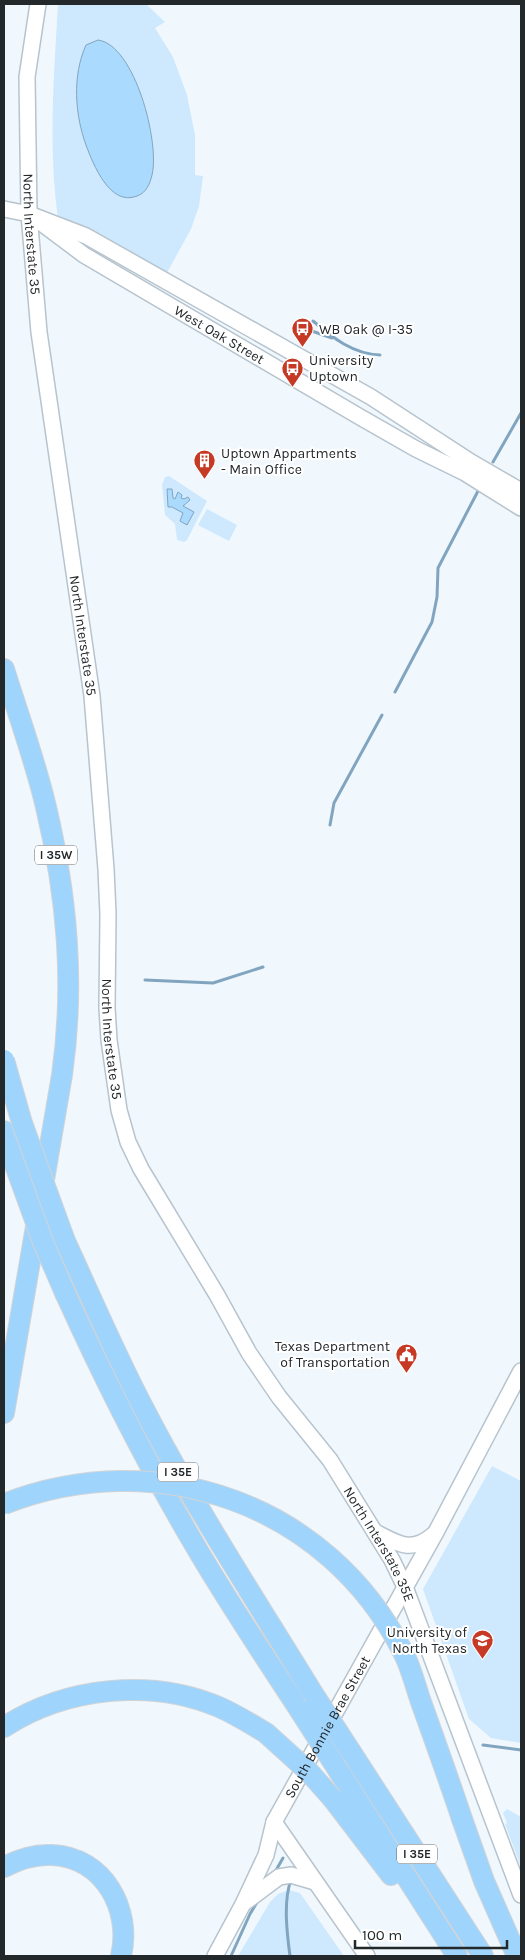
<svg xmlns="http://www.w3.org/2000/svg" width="525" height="1960" font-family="Karla,sans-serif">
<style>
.green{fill:#cee8fd}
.water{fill:#aadafe;stroke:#82a5bf}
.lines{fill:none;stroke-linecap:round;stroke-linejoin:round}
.stream{stroke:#82a5bf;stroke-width:3}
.secondary-casing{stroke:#b7c4ce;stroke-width:18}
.motorway-casing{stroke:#d3d4d5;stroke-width:22}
.secondary{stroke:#fff;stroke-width:15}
.motorway{stroke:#9fd4fc;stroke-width:20}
.motorway-bridge-casing{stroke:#d3d4d5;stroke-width:22;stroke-linecap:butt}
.motorway-bridge{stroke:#9fd4fc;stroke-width:20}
.labels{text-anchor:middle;stroke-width:4;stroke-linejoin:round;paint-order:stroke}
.shield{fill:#fff;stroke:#65686b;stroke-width:1}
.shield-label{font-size:12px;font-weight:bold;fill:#23282b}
.street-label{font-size:14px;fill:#23282b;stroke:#fff}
.poi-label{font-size:14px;fill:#23282b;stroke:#fff;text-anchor:start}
</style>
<rect width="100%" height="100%" fill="#f0f8fe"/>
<path class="green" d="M58 4H146L165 22 155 28 173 57 187 95 195 135V175L203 176 199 206 191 229 163 280 58 219C48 148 54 75 58 4Z
M169 476 207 501 187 540 184 542 177 540 175 524 165 515 162 485 165 477Z
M207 509 237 525 229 541 198 525Z
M492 1466 521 1481V1743L491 1738 469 1719 423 1589Z
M507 1809 521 1817V1867L505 1824 507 1823 503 1813Z
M289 1890 300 1893 344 1956H238L270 1902 278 1894Z"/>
<path class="water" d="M98 40C135 45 160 143 152 175 150 184 146 193 137 196 110 207 93 164 86 145 75 115 72 76 86 45Z
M167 489H172L173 498 175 499 178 492 182 495 181 498 184 499 188 497 190 500 183 506 194 512 187 525 180 521 183 513 172 507H168Z"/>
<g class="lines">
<path class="stream" d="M313 321C333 338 353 354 380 355
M306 329 332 338
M493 462 521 413
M395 692 432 622 437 597 438 568 478 491
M330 825 334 803 382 715
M145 980 213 983 263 967
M483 1745 521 1750
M275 1872 283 1858
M231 1956 250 1914 259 1899
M290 1956C287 1934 283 1901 291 1880"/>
<defs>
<g id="secondary">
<path id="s1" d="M38 4 27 77 29 214 39 332 92 696 106 869 108 914 107 1008 109 1040 119 1110 128 1142 141 1169 217 1295 249 1353 279 1397 330 1460 392 1560 405 1587 521 1895"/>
<path d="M4 209 29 214 86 236 371 397 471 462 521 491"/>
<path id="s2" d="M40 222 84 255 360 417 416 449 465 473 521 508"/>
<path d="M375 1532C397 1543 411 1554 433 1535"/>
<path d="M274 1822 367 1956"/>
<path d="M244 1903 279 1877 291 1875 315 1882"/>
<path id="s3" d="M215 1956 243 1904 266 1855 274 1822 436 1532 521 1371"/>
</g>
<path id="motorway" d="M4 669C18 714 35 760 46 807 67 896 75 983 62 1075L4 1413
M4 1131 8 1146
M65 1241C91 1297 115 1354 144 1409 194 1506 255 1599 312 1692
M66 1295C104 1379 146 1462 193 1542 226 1599 263 1654 299 1709
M4 1727C66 1687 151 1678 219 1707 235 1714 251 1724 266 1733
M351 1752 483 1956
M340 1773 457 1956
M333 1799 391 1875
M462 1819 484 1881 517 1956
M4 1867C19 1859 35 1854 52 1855 104 1857 132 1910 121 1956"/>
</defs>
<use href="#secondary" class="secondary-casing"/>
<use href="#motorway" class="motorway-casing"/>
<use href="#secondary" class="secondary"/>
<use href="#motorway" class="motorway"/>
<defs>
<path id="motorway-bridge" d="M4 1060 22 1123 65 1241
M8 1146 43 1242 66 1295
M4 1504C157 1444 328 1504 403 1652 411 1667 415 1685 421 1702 435 1741 449 1780 462 1819
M312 1692 351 1752
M299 1709 340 1773
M266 1733 309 1772 333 1799"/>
</defs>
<use href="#motorway-bridge" class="motorway-bridge-casing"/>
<use href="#motorway-bridge" class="motorway-bridge"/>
</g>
<defs>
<symbol id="bus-pin" viewBox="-11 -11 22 30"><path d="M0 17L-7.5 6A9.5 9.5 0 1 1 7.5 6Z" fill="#c53925" stroke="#fff"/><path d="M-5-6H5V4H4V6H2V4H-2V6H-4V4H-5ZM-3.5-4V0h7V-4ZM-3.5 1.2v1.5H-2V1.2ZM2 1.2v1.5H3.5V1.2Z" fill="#fff"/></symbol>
<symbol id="building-pin" viewBox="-11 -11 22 30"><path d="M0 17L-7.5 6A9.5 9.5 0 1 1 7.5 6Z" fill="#c53925" stroke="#fff"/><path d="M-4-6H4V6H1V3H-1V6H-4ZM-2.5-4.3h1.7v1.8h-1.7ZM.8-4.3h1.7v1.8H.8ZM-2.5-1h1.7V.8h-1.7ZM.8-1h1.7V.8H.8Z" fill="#fff"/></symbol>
<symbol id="civic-pin" viewBox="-11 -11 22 30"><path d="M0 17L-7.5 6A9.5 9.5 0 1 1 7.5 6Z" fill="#c53925" stroke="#fff"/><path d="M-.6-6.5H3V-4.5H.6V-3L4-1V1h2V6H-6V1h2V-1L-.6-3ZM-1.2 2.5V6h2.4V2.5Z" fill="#fff"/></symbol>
<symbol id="university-pin" viewBox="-11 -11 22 30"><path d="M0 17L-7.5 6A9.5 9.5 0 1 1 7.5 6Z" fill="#c53925" stroke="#fff"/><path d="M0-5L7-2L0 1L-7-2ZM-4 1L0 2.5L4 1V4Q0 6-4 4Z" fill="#fff"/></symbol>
</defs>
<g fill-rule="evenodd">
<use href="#bus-pin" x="290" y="316" width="25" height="34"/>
<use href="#bus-pin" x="280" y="356" width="25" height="34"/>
<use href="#building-pin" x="192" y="448" width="25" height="34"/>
<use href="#civic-pin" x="394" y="1342" width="25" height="34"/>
<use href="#university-pin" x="470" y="1628" width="25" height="34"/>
</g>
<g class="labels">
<g class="shield">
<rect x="35" y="845.5" width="42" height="19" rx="4"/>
<rect x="158" y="1462.5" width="40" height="19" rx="4"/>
<rect x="397" y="1844.5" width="40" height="19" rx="4"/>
</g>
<g class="shield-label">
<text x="56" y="859">I 35W</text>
<text x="178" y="1476">I 35E</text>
<text x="417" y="1858">I 35E</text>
</g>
<g class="street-label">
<text dy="5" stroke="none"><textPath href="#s1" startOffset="231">North Interstate 35</textPath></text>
<text dy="5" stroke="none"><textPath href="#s2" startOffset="212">West Oak Street</textPath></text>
<text dy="5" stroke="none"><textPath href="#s1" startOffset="636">North Interstate 35</textPath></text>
<text dy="5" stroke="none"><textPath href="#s1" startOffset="1041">North Interstate 35</textPath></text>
<text dy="5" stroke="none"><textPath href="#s1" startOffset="1621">North Interstate 35E</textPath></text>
<text dy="5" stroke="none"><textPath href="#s3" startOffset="256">South Bonnie Brae Street</textPath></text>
</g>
<g class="poi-label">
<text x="319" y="334">WB Oak @ I-35</text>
<text x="309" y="365">University<tspan x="309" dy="16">Uptown</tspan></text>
<text x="221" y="458">Uptown Appartments<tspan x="221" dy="16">- Main Office</tspan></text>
<text x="390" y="1351" text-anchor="end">Texas Department<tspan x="390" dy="16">of Transportation</tspan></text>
<text x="467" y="1637" text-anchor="end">University of<tspan x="467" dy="16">North Texas</tspan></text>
</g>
</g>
<rect width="525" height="1960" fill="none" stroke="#23282b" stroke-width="10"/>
<path d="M355 1940v8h152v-8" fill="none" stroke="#23282b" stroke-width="2.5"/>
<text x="362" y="1940" font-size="15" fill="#23282b" stroke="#ffffff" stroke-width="4" paint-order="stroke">100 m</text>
</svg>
